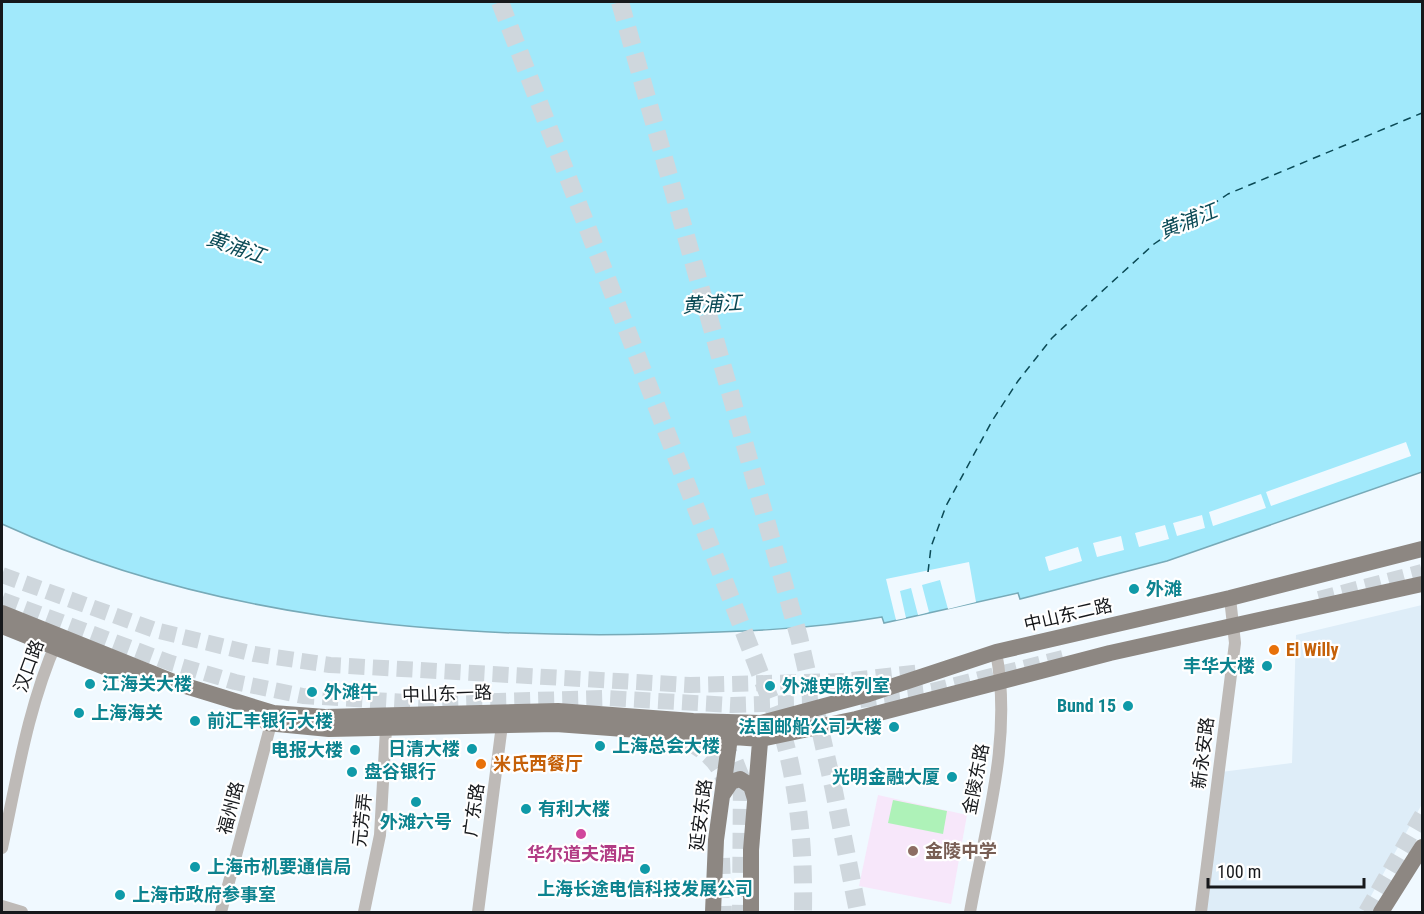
<svg xmlns="http://www.w3.org/2000/svg" width="1424" height="914" font-family="'Roboto Condensed','Noto Sans SC',sans-serif">
<style>
.built{fill:#deedf8}
.education{fill:#f7e7fa}
.green{fill:#aef2b8}
.water{fill:#a1e9fb;stroke:#77aab8;stroke-width:1.5}
.pier{fill:#f0f9ff}
.lines{fill:none;stroke-linecap:round;stroke-linejoin:round}
.ferry{stroke:#0b4a56;stroke-width:1.5;stroke-dasharray:8 6;stroke-linecap:butt}
.major-tunnel{stroke:#cfd7dd;stroke-width:16;stroke-dasharray:16 8;stroke-linecap:butt}
.highway-tunnel{stroke:#cfd7dd;stroke-width:18;stroke-dasharray:18 9;stroke-linecap:butt}
.minor{stroke:#bebab7;stroke-width:12}
.major{stroke:#8d8782;stroke-width:16}
.culture-dot{fill:#0f9aa8;stroke:#fff;stroke-width:2}
.food-dot{fill:#e8710a;stroke:#fff;stroke-width:2}
.hotel-dot{fill:#d1479c;stroke:#fff;stroke-width:2}
.education-dot{fill:#8d6e63;stroke:#fff;stroke-width:2}
.labels{text-anchor:middle;stroke-width:4.5;stroke-linejoin:round;paint-order:stroke}
.culture-label{font-size:18px;font-weight:bold;fill:#0d838f;stroke:#fff;text-anchor:start}
.street-label{font-size:18px;fill:#16181b;stroke:#fff}
.food-label{font-size:18px;font-weight:bold;fill:#c56008;stroke:#fff;text-anchor:start}
.education-label{font-size:18px;font-weight:bold;fill:#785e54;stroke:#fff;text-anchor:start}
.hotel-label{font-size:18px;font-weight:bold;fill:#b23c85;stroke:#fff}
.water-label{font-size:20px;font-style:italic;fill:#0b4a56;stroke:#fff}
</style>
<rect width="100%" height="100%" fill="#f0f9ff"/>
<path class="built" d="M1422 605V804L1362 912H1204L1221 772 1292 763 1296 635Z"/>
<path class="education" d="M878 795 967 815 951 904 859 886Z"/>
<path class="green" d="M893 800 947 811 943 834 888 823Z"/>
<path class="water" d="M2 2H1422V472L1167 561 1020 599 1018 593 884 623 882 617C807 630 732 632 656 634 435 639 205 617 2 524Z"/>
<path class="pier" d="M1406 442 1411 456 1271 506 1266 492Z
M1261 494 1266 508 1213 526 1209 512Z
M1202 515 1205 528 1177 536 1173 523Z
M1165 525 1169 539 1139 547 1135 533Z
M1121 536 1124 550 1097 557 1093 543Z
M1078 547 1082 561 1049 571 1045 557Z
M969 562 976 602 948 609 940 580 922 585 929 612 926 613 918 615 911 588 900 591 906 618 896 620 886 579Z"/>
<g class="lines">
<path class="ferry" d="M928 572 931 547 946 506 992 421 1018 381 1052 338 1099 294 1154 244 1228 194 1422 113"/>
<path class="major-tunnel" d="M2 575 155 630 254 654 330 665 690 685 844 681 922 672
M1319 599 1422 572
M2 600 171 663 235 682 303 696 424 703 606 698 732 705 825 702
M860 700 932 691 1063 658
M666 732C690 742 722 758 725 787
M721 743 735 760 741 775 740 912
M722 858 724 912
M1366 912 1422 815"/>
<path class="highway-tunnel" d="M500 2 780 725C799 787 804 848 803 912
M620 2 799 637 833 786 858 912"/>
<path class="minor" d="M2 848C17 778 28 706 57 641
M2 906 22 912
M221 912 273 716
M364 912 380 835 386 729
M478 912 503 717
M970 912C985 827 1013 739 996 652
M1201 912 1235 643 1230 598"/>
<path class="major" d="M2 613 176 683 273 713 325 717 558 711 693 721 761 723 869 694 996 652 1230 598 1422 549
M2 626 137 680
M267 723 329 729 556 724 761 739 856 719 1110 653 1422 584
M723 794 731 782 740 779 751 786 755 799
M713 912 716 840 731 730
M751 912V850L761 730
M1381 912 1422 847"/>
</g>
<g class="culture-dot">
<circle cx="1134" cy="589" r="6"/>
<circle cx="1267" cy="666" r="6"/>
<circle cx="90" cy="684" r="6"/>
<circle cx="770" cy="686" r="6"/>
<circle cx="312" cy="692" r="6"/>
<circle cx="1128" cy="706" r="6"/>
<circle cx="79" cy="713" r="6"/>
<circle cx="195" cy="721" r="6"/>
<circle cx="894" cy="727" r="6"/>
<circle cx="600" cy="746" r="6"/>
<circle cx="472" cy="749" r="6"/>
<circle cx="355" cy="750" r="6"/>
<circle cx="352" cy="772" r="6"/>
<circle cx="952" cy="777" r="6"/>
<circle cx="416" cy="802" r="6"/>
<circle cx="526" cy="809" r="6"/>
<circle cx="195" cy="867" r="6"/>
<circle cx="645" cy="869" r="6"/>
<circle cx="120" cy="895" r="6"/>
</g>
<g class="food-dot">
<circle cx="1274" cy="650" r="6"/>
<circle cx="481" cy="764" r="6"/>
</g>
<circle class="hotel-dot" cx="581" cy="834" r="6"/>
<circle class="education-dot" cx="913" cy="851" r="6"/>
<g class="labels">
<g class="culture-label">
<text x="1146" y="595">外滩</text>
<text x="1255" y="672" text-anchor="end">丰华大楼</text>
<text x="102" y="690">江海关大楼</text>
<text x="782" y="692">外滩史陈列室</text>
<text x="324" y="698">外滩牛</text>
<text x="1116" y="712" text-anchor="end">Bund 15</text>
<text x="91" y="719">上海海关</text>
<text x="207" y="727">前汇丰银行大楼</text>
<text x="882" y="733" text-anchor="end">法国邮船公司大楼</text>
<text x="612" y="752">上海总会大楼</text>
<text x="460" y="755" text-anchor="end">日清大楼</text>
<text x="343" y="756" text-anchor="end">电报大楼</text>
<text x="364" y="778">盘谷银行</text>
<text x="940" y="783" text-anchor="end">光明金融大厦</text>
<text x="538" y="815">有利大楼</text>
<text x="416" y="828" text-anchor="middle">外滩六号</text>
<text x="207" y="873">上海市机要通信局</text>
<text x="645" y="895" text-anchor="middle">上海长途电信科技发展公司</text>
<text x="132" y="901">上海市政府参事室</text>
</g>
<g class="street-label">
<text transform="translate(1068 615) rotate(-13)" y="6">中山东二路</text>
<text transform="translate(29 666) rotate(-70)" y="6">汉口路</text>
<text transform="translate(447 694) rotate(-2)" y="6">中山东一路</text>
<text transform="translate(1203 753) rotate(-83)" y="6">新永安路</text>
<text transform="translate(976 779) rotate(-79)" y="6">金陵东路</text>
<text transform="translate(231 808) rotate(-75)" y="6">福州路</text>
<text transform="translate(474 810) rotate(-82)" y="6">广东路</text>
<text transform="translate(701 815) rotate(-83)" y="6">延安东路</text>
<text transform="translate(362 820) rotate(-84)" y="6">元芳弄</text>
</g>
<g class="food-label">
<text x="1286" y="656">El Willy</text>
<text x="493" y="770">米氏西餐厅</text>
</g>
<g class="education-label">
<text x="925" y="857">金陵中学</text>
</g>
<g class="hotel-label">
<text x="581" y="860">华尔道夫酒店</text>
</g>
<g class="water-label">
<text transform="translate(1188 221) rotate(-22)" y="7">黄浦江</text>
<text transform="translate(236 247) rotate(19)" y="7">黄浦江</text>
<text transform="translate(712 304) rotate(-3)" y="7">黄浦江</text>
</g>
</g>
<rect width="1424" height="914" fill="none" stroke="#16181b" stroke-width="6"/>
<path d="M1208 878v9h156v-9" fill="none" stroke="#16181b" stroke-width="3"/>
<text x="1217" y="878" font-size="18" fill="#16181b" stroke="#ffffff" stroke-width="4.5" paint-order="stroke">100 m</text>
</svg>
